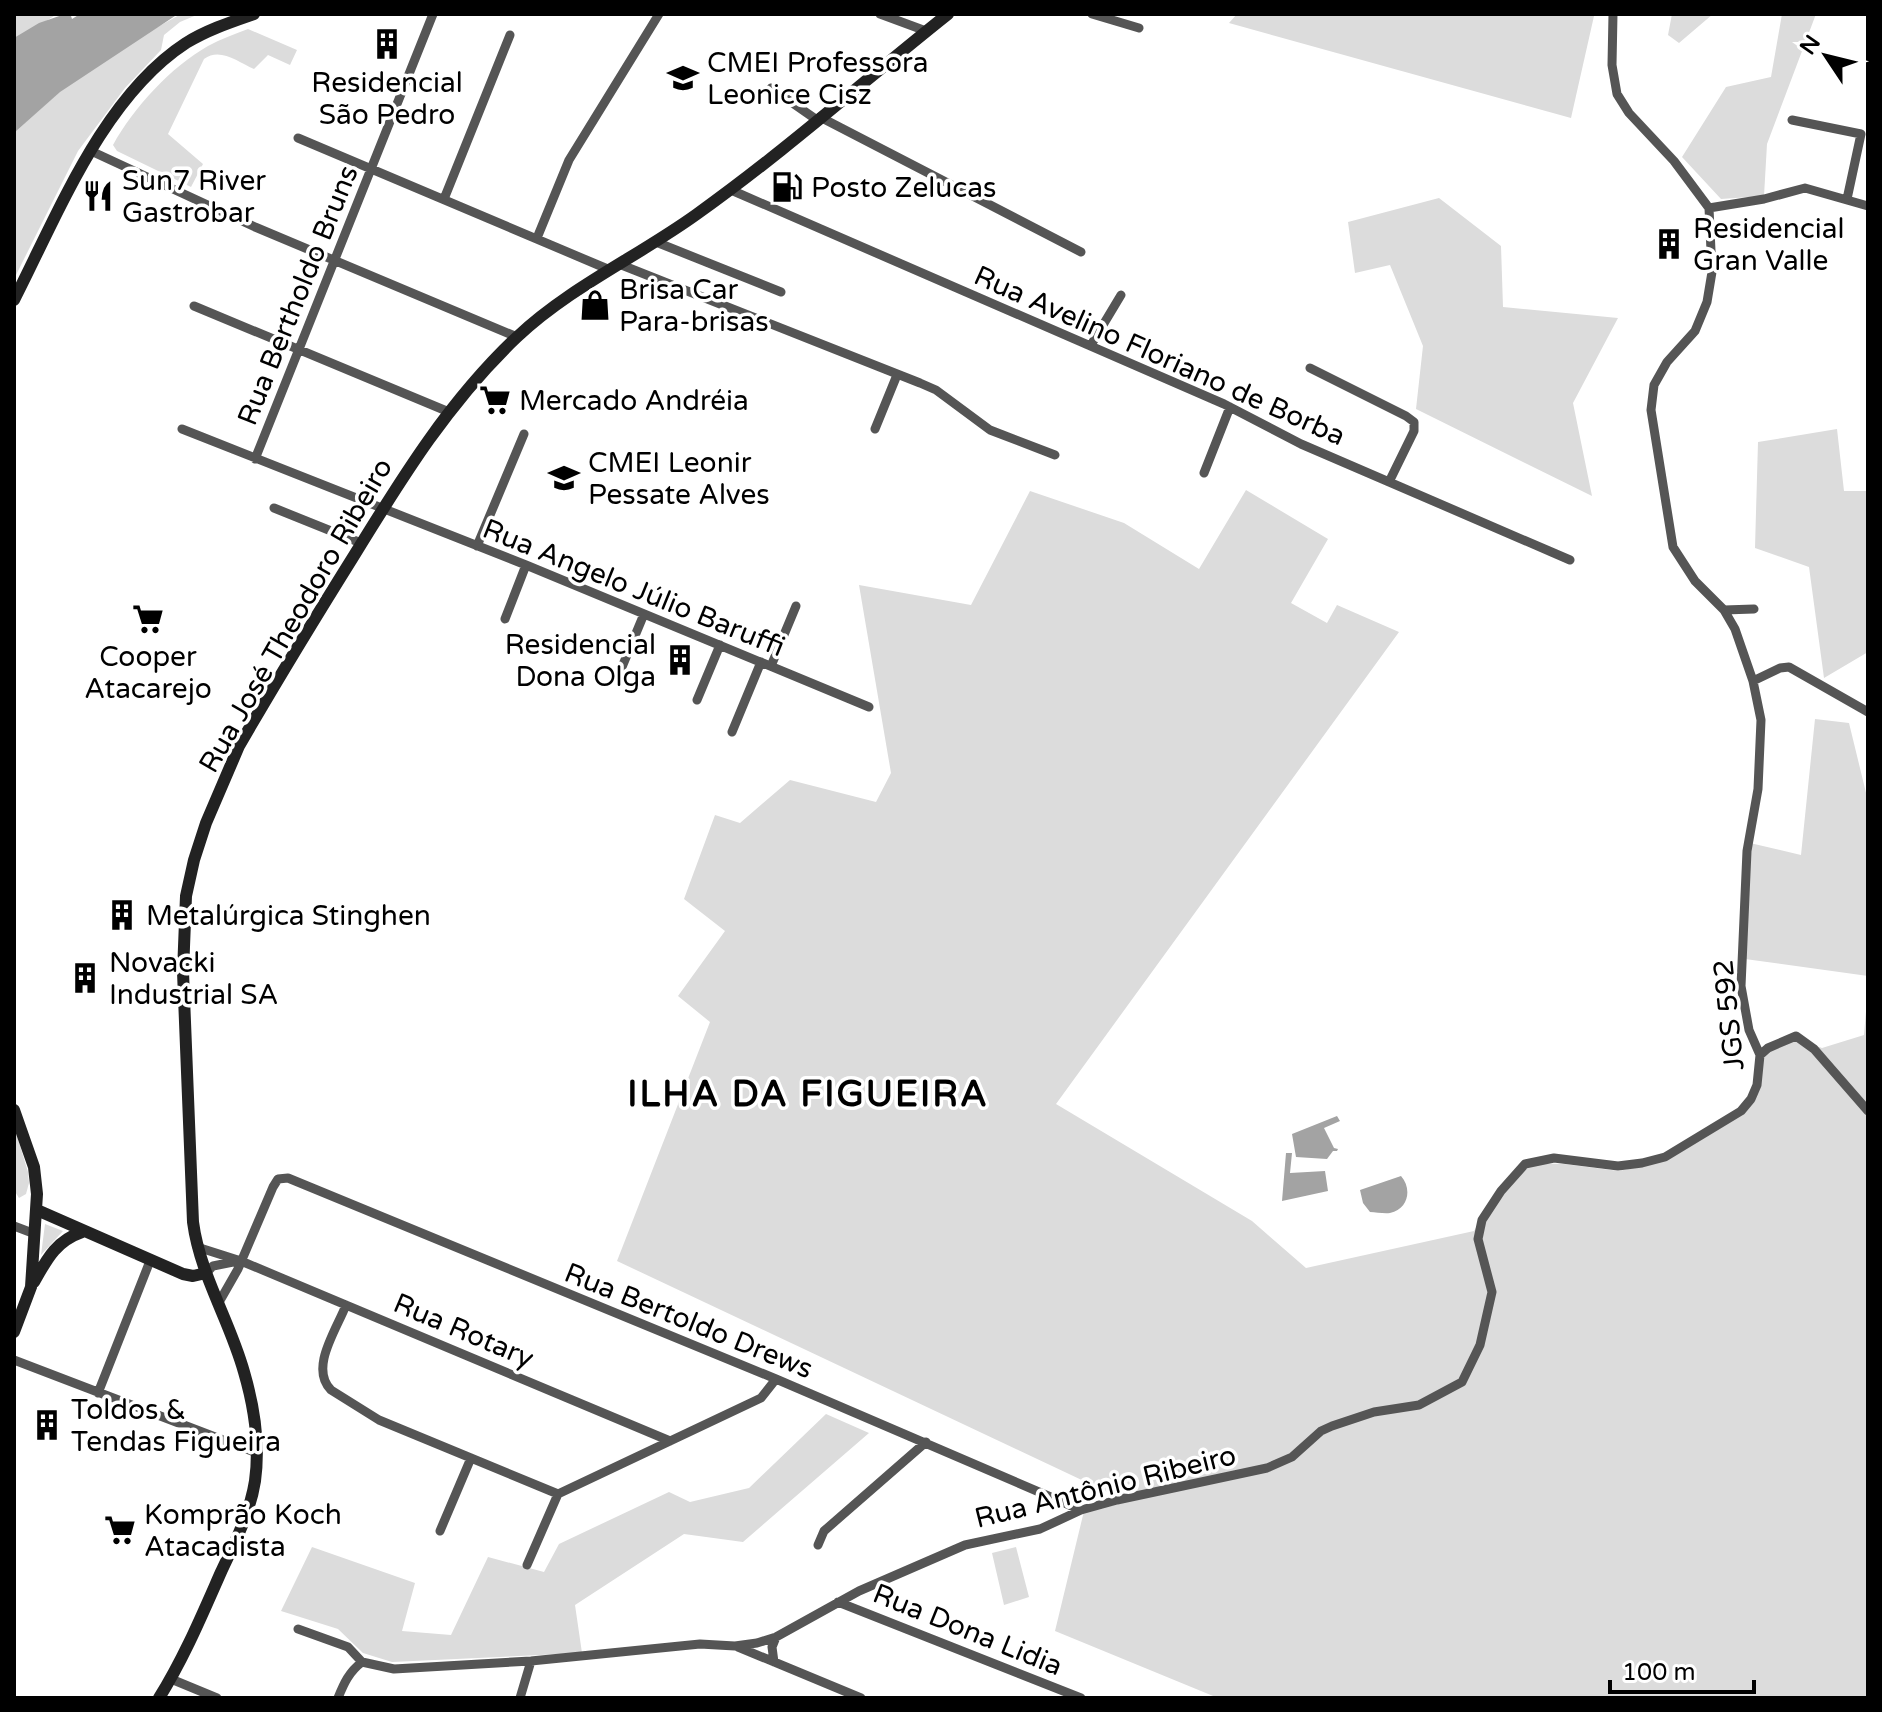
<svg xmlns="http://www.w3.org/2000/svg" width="1882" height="1712" font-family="'Varela Round',sans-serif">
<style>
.green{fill:#dcdcdc}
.water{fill:#a3a3a3}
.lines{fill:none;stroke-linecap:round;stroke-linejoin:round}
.street{stroke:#555;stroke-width:9}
.secondary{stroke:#222;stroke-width:12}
.labels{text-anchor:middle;stroke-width:7;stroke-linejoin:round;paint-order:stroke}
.poi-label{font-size:28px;fill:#000;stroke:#fff;text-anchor:start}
.street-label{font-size:28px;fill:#000;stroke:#fff}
.district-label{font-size:36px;font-weight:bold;letter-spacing:2px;fill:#000;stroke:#fff}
</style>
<rect width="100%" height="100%" fill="#fff"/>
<path class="green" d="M14 14H57L14 42Z
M181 14H199L180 22 164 35 161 50 125 88 78 151 14 279V133L67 85 127 44Z
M1237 14H1587L1594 16 1571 118 1229 23Z
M1672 14H1713L1679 43 1668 35Z
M1782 14H1816L1767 144 1764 196 1721 199 1682 157 1726 87 1771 77Z
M248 29 297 50 290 65 268 55 254 69C238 62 220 47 204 59L168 134 203 164 191 187 117 151 113 145C134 107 171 67 208 46 221 39 235 34 248 29Z
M1439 198 1501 246 1503 307 1618 318 1573 403 1592 496 1416 409 1423 346 1390 265 1355 273 1348 222Z
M1837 429 1844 491H1868V652L1824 678 1809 567 1755 548 1758 442Z
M1246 490 1328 539 1291 603 1327 623 1337 605 1399 632 1056 1104 1252 1221 1306 1268 1474 1231 1491 1202 1528 1163 1564 1164 1619 1171 1664 1161 1744 1113 1761 1086V1051L1795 1038 1822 1048 1864 1035 1868 988V1698H1218L1055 1631 1084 1511 1122 1499 617 1261 710 1022 678 996 725 931 684 899 715 815 740 823 790 780 876 802 891 773 859 585 971 605 1030 491 1124 523 1199 569Z
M1815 719 1849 723 1868 801V976L1745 959 1750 843 1801 855Z
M14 1126 28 1172 29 1183 26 1194 19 1198 14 1190Z
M45 1224 63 1231 41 1255Z
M826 1414 869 1433 743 1542 684 1534 575 1605 582 1653 392 1662 363 1653 338 1629 281 1611 312 1547 415 1583 402 1631 451 1635 488 1557 544 1572 559 1544 669 1492 690 1502 749 1488Z
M1016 1547 1029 1597 1004 1605 992 1553Z"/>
<path class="water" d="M65 14 71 16 72 19 80 14H178L60 92 14 133V38L39 23Z
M1337 1116 1340 1121 1324 1128 1334 1148 1338 1149 1337 1151H1333L1327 1159 1296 1157 1292 1134Z
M1286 1153H1292L1290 1173 1325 1171 1328 1191 1282 1201Z
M1401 1176C1412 1188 1409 1209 1390 1213 1384 1214 1376 1212 1370 1212L1363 1203 1360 1190Z"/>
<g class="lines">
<path class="street" d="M880 14 926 31
M1092 14 1139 28
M771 88 817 120
M820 117 1081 252
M1792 120 1861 134 1847 199
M298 138 610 270
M91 151 255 227 517 337
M731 190 1224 404 1301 444 1570 560
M444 199 510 35
M1709 208 1764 199 1805 188 1868 206
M537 238 569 160 659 14
M656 242 781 292
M619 264 920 383 936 390 990 430 1055 455
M194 306 449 412
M1091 345 1121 295
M1310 368 1406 416 1414 422V431L1389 482
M182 429 526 565 869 707
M875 429 897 375
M255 459 433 14
M1204 473 1230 407
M274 508 361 543
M477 546 524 434
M1724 610 1754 609
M505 619 526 565
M771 666 796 606
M622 667 644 614
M1753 681 1780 668 1789 667 1868 712
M697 700 720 645
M732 732 761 662
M1760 1055 1768 1048 1796 1036 1814 1049 1868 1111
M14 1226 35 1234
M197 1247 241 1261 670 1441
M206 1273 213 1266 238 1261
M218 1304 238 1269 273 1187 278 1179 288 1178 776 1379 1081 1510
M346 1305C337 1329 309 1368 331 1390L379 1420 558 1494
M14 1360 257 1453
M98 1393 150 1261
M440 1531 471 1458
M818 1545 824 1531 926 1442
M527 1565 558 1494 761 1398 776 1379
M838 1602 1081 1698
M298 1629 348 1647 362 1662 394 1669 531 1661 700 1644 735 1646 757 1643 776 1637 859 1591 965 1545 1040 1529 1081 1510 1117 1500 1267 1468 1292 1457 1321 1431 1332 1426 1374 1412 1419 1405 1462 1382 1480 1345 1492 1292 1478 1239 1482 1220 1501 1191 1525 1164 1554 1158 1618 1166 1642 1163 1665 1157 1741 1111 1751 1099 1757 1085 1760 1055 1749 1030 1741 986 1747 851 1758 789 1761 720 1753 681 1735 629 1724 610 1695 581 1673 547 1651 410 1654 385 1667 362 1695 331 1707 302 1712 272 1709 208 1674 161 1629 113 1617 94 1612 65 1613 14
M738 1647 861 1698
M774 1662 772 1647 776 1637
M171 1679 217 1698
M338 1698C344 1683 349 1672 362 1662
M520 1698 531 1661"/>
<path class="secondary" d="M14 300C58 214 103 97 186 43 207 30 231 22 254 14
M14 1110 34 1167 37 1194 31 1287 14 1332
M37 1210 183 1274 193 1276 206 1273
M34 1282C47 1259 56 1241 82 1232
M159 1698C184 1658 202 1615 221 1572 235 1542 250 1513 255 1481 260 1445 254 1406 244 1372 230 1321 200 1275 193 1222L183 972 186 896 194 860 206 823 239 746C276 682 315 618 355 554 403 476 450 400 517 337 570 287 639 256 697 214 784 152 865 80 948 14"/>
</g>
<defs>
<symbol id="building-bare" viewBox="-9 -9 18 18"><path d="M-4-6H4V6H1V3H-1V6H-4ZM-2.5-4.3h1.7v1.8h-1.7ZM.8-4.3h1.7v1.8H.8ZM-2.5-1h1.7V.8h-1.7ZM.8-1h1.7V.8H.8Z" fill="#000" stroke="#fff" stroke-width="2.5" paint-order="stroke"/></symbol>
<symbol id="school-bare" viewBox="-9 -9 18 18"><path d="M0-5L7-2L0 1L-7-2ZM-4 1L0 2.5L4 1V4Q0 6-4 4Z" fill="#000" stroke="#fff" stroke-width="2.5" paint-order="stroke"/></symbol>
<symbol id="fuel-bare" viewBox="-9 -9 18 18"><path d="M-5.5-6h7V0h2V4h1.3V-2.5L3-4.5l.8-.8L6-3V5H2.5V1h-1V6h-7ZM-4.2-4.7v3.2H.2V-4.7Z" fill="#000" stroke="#fff" stroke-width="2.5" paint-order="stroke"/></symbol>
<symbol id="restaurant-bare" viewBox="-9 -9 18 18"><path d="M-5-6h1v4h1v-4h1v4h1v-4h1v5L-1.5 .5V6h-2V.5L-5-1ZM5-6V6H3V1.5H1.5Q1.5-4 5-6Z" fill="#000" stroke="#fff" stroke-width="2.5" paint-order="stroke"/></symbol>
<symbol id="shop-bare" viewBox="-9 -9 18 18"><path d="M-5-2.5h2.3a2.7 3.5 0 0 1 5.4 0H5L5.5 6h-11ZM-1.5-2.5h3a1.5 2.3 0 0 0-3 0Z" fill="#000" stroke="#fff" stroke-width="2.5" paint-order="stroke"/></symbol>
<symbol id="supermarket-bare" viewBox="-9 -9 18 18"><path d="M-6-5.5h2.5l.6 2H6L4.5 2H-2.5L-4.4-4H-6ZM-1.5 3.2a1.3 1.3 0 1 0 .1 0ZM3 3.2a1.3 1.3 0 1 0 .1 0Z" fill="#000" stroke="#fff" stroke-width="2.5" paint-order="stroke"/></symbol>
</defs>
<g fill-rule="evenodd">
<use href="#building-bare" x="365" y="22" width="44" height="44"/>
<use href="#school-bare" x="661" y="56" width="44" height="44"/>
<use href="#fuel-bare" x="765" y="165" width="44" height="44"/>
<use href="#restaurant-bare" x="76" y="174" width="44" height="44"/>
<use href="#building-bare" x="1647" y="222" width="44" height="44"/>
<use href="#shop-bare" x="573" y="283" width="44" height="44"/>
<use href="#supermarket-bare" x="473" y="378" width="44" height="44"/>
<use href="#school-bare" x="542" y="456" width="44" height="44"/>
<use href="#supermarket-bare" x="126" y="597" width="44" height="44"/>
<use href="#building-bare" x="658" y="638" width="44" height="44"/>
<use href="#building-bare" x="100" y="893" width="44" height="44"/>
<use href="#building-bare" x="63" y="956" width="44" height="44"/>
<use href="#building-bare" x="25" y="1403" width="44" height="44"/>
<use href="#supermarket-bare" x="98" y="1508" width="44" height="44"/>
</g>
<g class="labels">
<g class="poi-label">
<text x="707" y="72">CMEI Professora<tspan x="707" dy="32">Leonice Cisz</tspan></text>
<text x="387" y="92" text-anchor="middle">Residencial<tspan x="387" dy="32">São Pedro</tspan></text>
<text x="122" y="190">Sun7 River<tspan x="122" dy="32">Gastrobar</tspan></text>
<text x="811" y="197">Posto Zelucas</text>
<text x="1693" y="238">Residencial<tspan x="1693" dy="32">Gran Valle</tspan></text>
<text x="619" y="299">Brisa Car<tspan x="619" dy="32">Para-brisas</tspan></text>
<text x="519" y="410">Mercado Andréia</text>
<text x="588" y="472">CMEI Leonir<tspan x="588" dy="32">Pessate Alves</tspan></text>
<text x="656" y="654" text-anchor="end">Residencial<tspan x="656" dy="32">Dona Olga</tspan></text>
<text x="148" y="666" text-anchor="middle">Cooper<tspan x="148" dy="32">Atacarejo</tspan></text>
<text x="146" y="925">Metalúrgica Stinghen</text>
<text x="109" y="972">Novacki<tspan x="109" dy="32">Industrial SA</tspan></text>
<text x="71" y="1419">Toldos &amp;<tspan x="71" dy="32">Tendas Figueira</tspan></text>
<text x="144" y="1524">Komprão Koch<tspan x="144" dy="32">Atacadista</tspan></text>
</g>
<g class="street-label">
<text transform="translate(297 295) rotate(-68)" y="10">Rua Bertholdo Bruns</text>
<text transform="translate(1160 355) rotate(24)" y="10">Rua Avelino Floriano de Borba</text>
<text transform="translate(634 587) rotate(22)" y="10">Rua Angelo Júlio Baruffi</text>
<text transform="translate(295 615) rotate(-60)" y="10">Rua José Theodoro Ribeiro</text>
<text transform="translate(1728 1015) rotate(-96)" y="10">JGS 592</text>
<text transform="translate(689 1320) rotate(22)" y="10">Rua Bertoldo Drews</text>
<text transform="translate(464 1330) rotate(23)" y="10">Rua Rotary</text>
<text transform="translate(1105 1486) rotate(-14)" y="10">Rua Antônio Ribeiro</text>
<text transform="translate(968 1629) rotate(22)" y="10">Rua Dona Lidia</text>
</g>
<g class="district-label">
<text x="808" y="1106">ILHA DA FIGUEIRA</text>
</g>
</g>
<rect width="1882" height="1712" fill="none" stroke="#000000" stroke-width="32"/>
<g transform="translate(1826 56) rotate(305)" stroke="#ffffff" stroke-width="6" paint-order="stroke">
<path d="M0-6L14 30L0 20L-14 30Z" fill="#000000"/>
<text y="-12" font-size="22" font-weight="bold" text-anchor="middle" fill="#000000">N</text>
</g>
<path d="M1610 1680v12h144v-12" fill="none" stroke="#000000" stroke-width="4"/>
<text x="1622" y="1680" font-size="24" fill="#000000" stroke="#ffffff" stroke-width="6" paint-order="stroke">100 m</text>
</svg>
